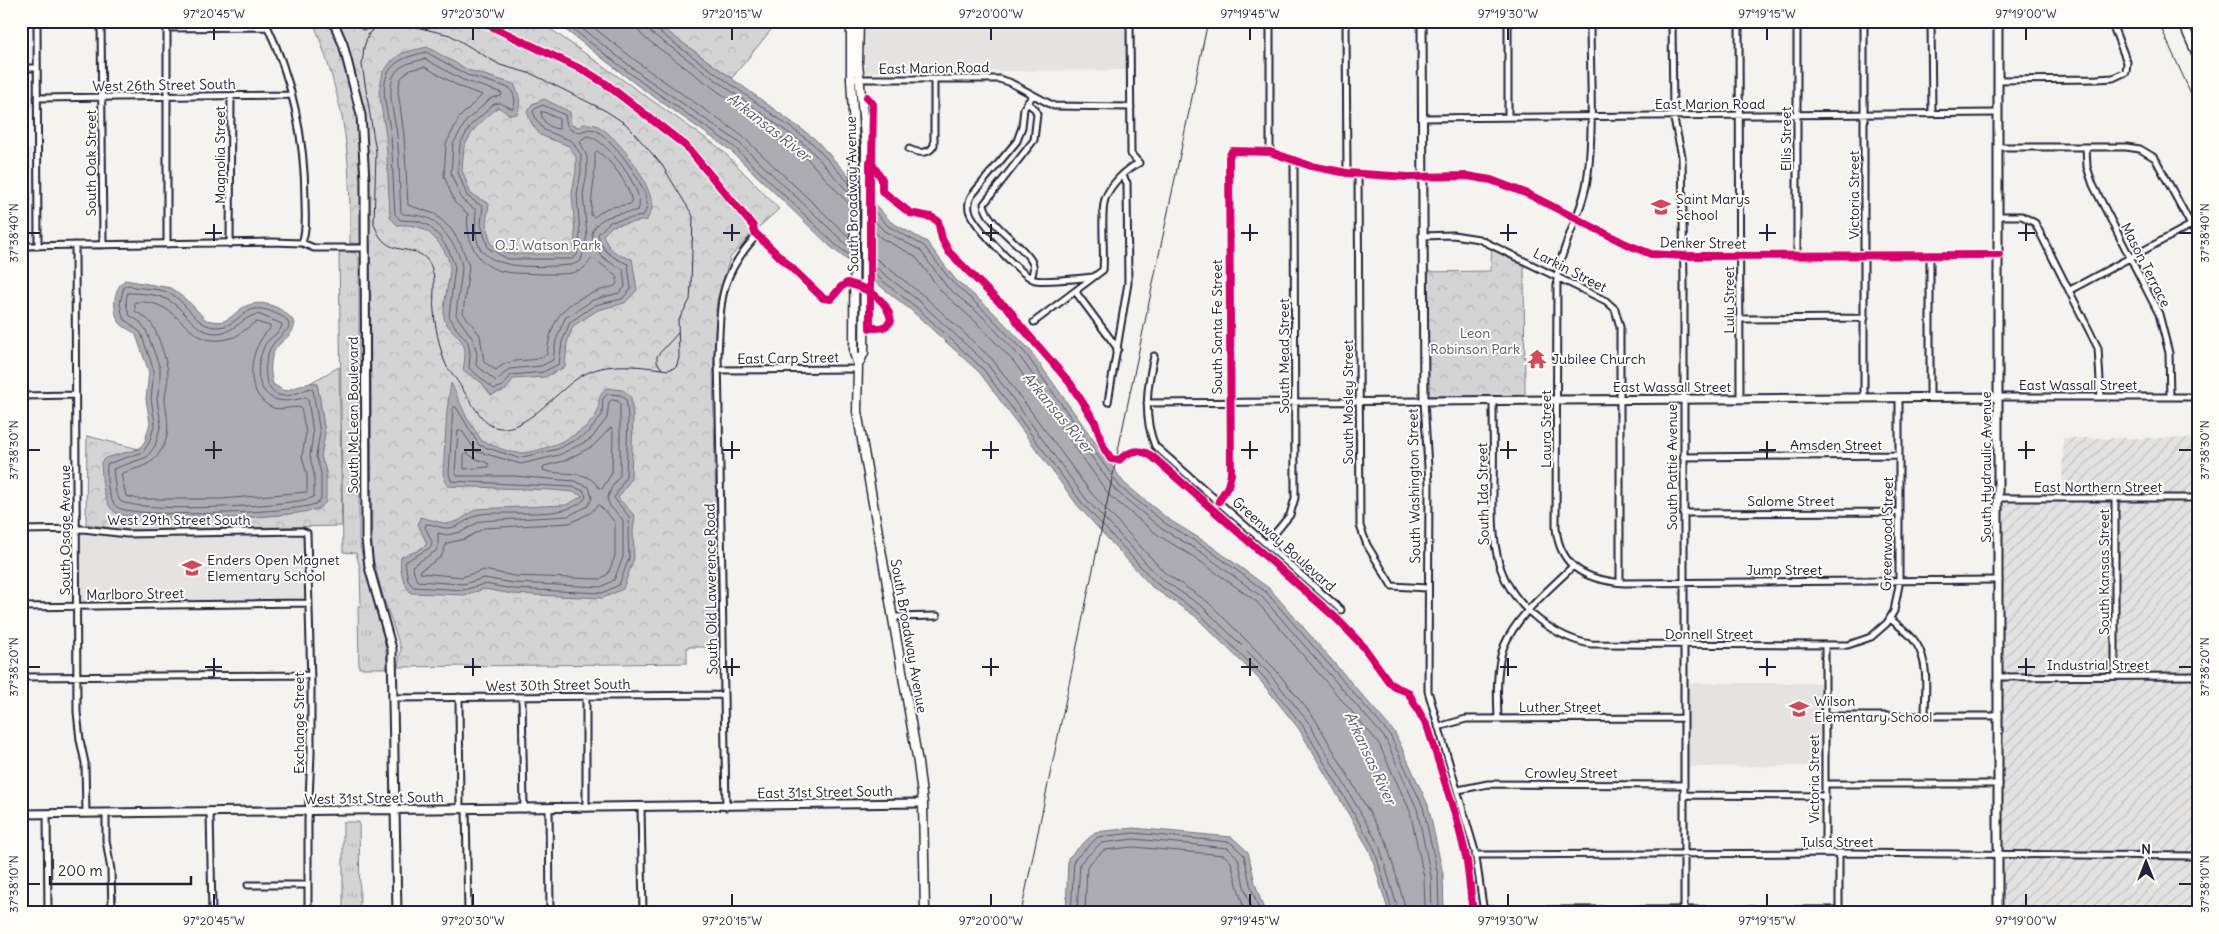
<svg xmlns="http://www.w3.org/2000/svg" width="2219" height="934" font-family="Delius,sans-serif">
<style>
.built{fill:#e4e3e2}
.industrial{fill:url(#industrial-furrows)}
.grass{fill:url(#grass-tufts);stroke:#7c7b88}
.forest{fill:url(#forest-crowns);stroke:#7c7b88}
.water{fill:#acacb2;stroke:#757582}
.lines{fill:none;stroke-linecap:round;stroke-linejoin:round}
.shore{stroke:#59596b;stroke-width:1}
.street-casing{stroke:#22223b;stroke-width:9}
.secondary-casing{stroke:#22223b;stroke-width:11}
.primary-casing{stroke:#22223b;stroke-width:11}
.street{stroke:#fdfcf7;stroke-width:5}
.secondary{stroke:#fdfcf7;stroke-width:7}
.primary{stroke:#fdfcf7;stroke-width:8}
.rail{stroke:#22223b;stroke-width:1}
.cycleway-casing{stroke:#fdfcf7;stroke-width:11}
.cycleway{stroke:#d6006c;stroke-width:8}
.ticks{fill:none;stroke:#22223b;stroke-width:2}
.labels{text-anchor:middle;stroke-width:4;stroke-linejoin:round;paint-order:stroke}
.street-label{font-size:14px;fill:#22223b;stroke:#fdfcf7}
.poi-label{font-size:14px;fill:#22223b;stroke:#fdfcf7;text-anchor:start}
.park-label{font-size:14px;fill:#585769;stroke:#fdfcf7}
.water-label{font-size:15px;font-style:italic;fill:#59596b;stroke:#fdfcf7}
.neatline{fill:none;stroke:#22223b;stroke-width:2}
.ticks-label{font-size:12px;text-anchor:middle;fill:#22223b}
</style>
<defs>
<pattern id="industrial-furrows" width="10" height="10" patternUnits="userSpaceOnUse" patternTransform="scale(1.25)"><rect width="10" height="10" fill="#e4e3e2"/><path d="M-1 1l2-2M0 10L10 0M9 11l2-2" fill="none" stroke="#c3c2c3"/></pattern>
<pattern id="grass-tufts" width="24" height="20" patternUnits="userSpaceOnUse" patternTransform="scale(1.25)"><rect width="24" height="20" fill="#d5d4d5"/><path d="M3 7l-1-3M5 7V3M7 7l1-3M15 17l-1-3M17 17v-4M19 17l1-3" fill="none" stroke="#b7b6b8"/></pattern>
<pattern id="forest-crowns" width="20" height="18" patternUnits="userSpaceOnUse" patternTransform="scale(1.25)"><rect width="20" height="18" fill="#d5d4d5"/><path d="M2 6a3 3 0 1 1 6 0M12 15a3 3 0 1 1 6 0" fill="none" stroke="#b7b6b8"/></pattern>
</defs>
<rect width="100%" height="100%" fill="#f4f3ef"/>
<filter id="ink" filterUnits="userSpaceOnUse"><feTurbulence type="fractalNoise" baseFrequency=".02" numOctaves="2"/><feDisplacementMap in="SourceGraphic" scale="10" xChannelSelector="R" yChannelSelector="G"/><feConvolveMatrix kernelMatrix="1 2 1 2 8 2 1 2 1" color-interpolation-filters="sRGB"/></filter>
<g filter="url(#ink)">
<path class="built" d="M863 21H1129L1131 70 865 72Z
M21 149H31L33 240H21Z
M82 533 128 537 304 536 305 599 303 601 83 603 79 602V536Z
M1686 683H1822L1821 766 1686 767Z"/>
<path class="industrial" d="M2063 438H2198V913H1998V498H2062Z"/>
<path class="grass" d="M339 251C348 251 354 250 359 258V539C366 582 387 626 387 668H359L358 606H361L360 568 356 553 343 552Z
M343 822H359L360 913H343Z"/>
<path class="forest" d="M313 21H539L721 149 779 209 752 233 730 258 717 300 713 376 719 647H687V663L398 667 401 649 383 596 372 555 370 244 350 243C350 201 350 158 342 117 335 84 325 52 313 21Z
M651 21H778L732 78Z
M1492 248 1524 264 1525 397 1429 396 1427 393 1426 272 1490 271Z
M339 367 342 526 123 530 86 524 87 436 139 449 123 454 135 518C196 518 259 521 318 509L326 472 321 456 325 433 317 383H310Z"/>
<path class="water" d="M554 21H653L815 139 891 222 927 242 955 279 990 309 1029 349 1124 483 1168 519 1207 543 1270 589 1395 733 1428 805 1443 874 1444 913H1389L1370 851 1299 729 1259 679 1195 616 1152 587 1078 506 980 373 912 311 832 248 730 150 637 85Z
M427 47 468 70 514 84C519 95 522 102 517 114L510 115 498 107 475 128 464 146 462 170 471 194 489 204 486 223 491 244 509 254H573L575 234 572 193 576 172V157L569 146 540 135 532 124 527 112 532 104 544 99 570 112 571 125 579 127 583 124C588 124 595 124 598 126 619 138 651 182 652 206 652 210 649 216 647 220L612 226 603 235C608 249 617 256 632 259L637 290 625 303 598 310 573 326 567 343 565 367 545 377 513 379 506 390 491 395 482 383 463 370C464 362 467 352 463 344 459 334 444 327 444 316 443 305 449 282 450 270 451 256 435 235 423 229 416 225 406 225 397 225L390 217 386 137 379 91 383 72 391 62 402 53Z
M125 280 171 288 190 303 206 320C212 321 220 323 226 320 231 318 236 312 241 309 259 296 284 307 295 323 293 336 283 339 276 348 269 358 270 374 273 384L284 391 310 383H317L325 433 321 456 326 472V502C323 505 320 508 317 509 293 518 133 525 115 512 102 503 102 477 101 462L105 458 139 449 145 441 150 423 146 399 149 372 136 335C131 329 122 328 118 320 112 308 114 287 125 280Z
M451 383 467 418 482 441C493 445 508 453 519 453 541 453 588 434 597 413 602 402 594 402 606 388L623 390 631 397 633 417 631 479 618 498 635 516 633 531 634 558 623 589 603 598 512 594 484 589 465 595 411 593C403 582 399 571 401 557L417 551 427 544 418 524 420 517 447 524 458 521 476 509 566 505 583 496 573 492 551 490 447 486 443 474 447 410Z
M1133 828 1232 837 1248 852 1255 883 1265 913H1066L1068 858 1095 832Z"/>
<g class="lines">
<path class="shore" d="M562 21 640 81 733 146 836 245 849 255
M572 21 643 76 737 141 850 248
M585 21 648 70 741 135 850 238
M637 21 639 32 645 38 802 153 850 205
M645 21 646 27 650 32 808 147 850 194
M651 21 653 27 678 46 812 143 850 184
M426 52 467 75 510 88C514 94 517 102 513 109L500 103 494 104 471 125 460 144 458 172 467 196 483 207 481 224 488 248 508 259H572L577 255 580 234 577 194 581 172V155L572 141 544 130 537 121 533 111 536 108 543 105 565 115C567 126 566 129 578 132 585 131 590 127 597 131 615 142 646 183 647 205 647 209 645 212 643 216L610 222 598 234C601 251 613 258 628 264L631 289 622 299 595 305 570 322 562 342 559 364 543 372 511 375 503 386 494 389 469 368 470 354 468 342 456 328 449 316 455 267 449 251 440 237 428 225 417 221 400 220 395 214C393 188 393 162 391 136 389 117 380 93 387 75 394 59 411 56 426 52Z
M425 59 463 80 502 93 501 96 491 98 467 120 453 144 451 174 462 200 476 210C475 222 474 241 482 251 500 272 548 266 572 265L581 261 587 235 583 194 587 173V157L580 141 587 136C604 136 648 193 638 210 621 215 599 213 592 233 592 251 607 263 623 269L625 287 619 293 593 300 565 318 556 340 553 360 541 366 509 369 496 381 476 365 477 354 473 339 456 315C457 299 461 284 462 268 462 253 442 226 430 219 422 215 412 215 403 214L401 212C399 186 400 160 397 135 395 117 387 94 393 77 398 64 413 62 425 59Z
M425 67 460 87 482 95 459 118 446 144 444 176 455 203 468 214C465 240 477 268 506 272 517 274 529 273 541 274 552 274 568 275 579 271 586 268 588 262 593 258L617 276V283L615 286C572 298 552 308 547 354 530 366 514 354 496 370L484 362 480 335 463 313 469 266 461 245 451 229 435 214 408 205 404 135 398 91 400 80 404 75 410 70Z
M541 112H544L559 119V129C550 129 541 121 541 112Z
M597 151C613 162 628 183 632 202L630 204 607 208 594 217 591 215C591 194 596 174 595 153Z
M870 207 888 226 924 246 952 282 987 313 1025 353 1120 487 1166 524 1205 547 1266 592 1390 735 1423 807 1438 875 1439 913
M870 216 884 231 920 250 947 287 983 317 1020 357 1116 491 1162 529 1201 552 1262 597 1385 738 1417 809 1431 876 1432 913
M870 227 881 238 915 256 942 292 977 323 1014 362 1110 496 1158 535 1197 559 1257 602 1378 742 1410 811 1424 877 1425 913
M870 254 924 296 993 360 1092 494 1165 573 1208 602 1274 668 1315 719 1386 841 1407 913
M870 263 920 302 988 365 1086 499 1160 578 1203 607 1268 672 1309 723 1379 845 1399 913
M870 271 916 307 983 369 1082 503 1156 583 1198 612 1263 676 1303 726 1374 848 1393 913
M130 285 134 287C145 289 158 288 169 293 186 300 194 325 214 327 244 329 241 294 281 316 286 319 289 321 289 327 284 334 275 340 271 347 263 361 261 395 284 396 292 396 302 391 310 388L313 390 320 433 316 456 321 473V500C319 501 318 503 315 504 295 513 132 519 117 507 107 499 106 476 107 464L143 452 149 443 155 423 151 399 154 371 141 333 123 318 120 303 124 287Z
M128 293C139 293 156 294 166 299 186 308 193 333 216 333 236 333 241 317 258 314L282 324C282 332 273 335 268 341 264 344 263 350 261 355 251 389 271 410 305 397L308 399 313 433 310 456 314 474V497C292 507 139 513 120 501L116 493 113 469 147 457 155 446 161 424 157 399 160 383V368L146 330 140 322 129 315 126 303Z
M135 302C185 298 183 352 231 338 241 336 248 325 257 322L270 326V329C249 347 242 392 271 407 282 412 292 405 301 408L306 433 302 456 307 475V492L221 499H138L126 496 121 474C136 467 150 468 160 452 172 434 167 420 165 400 165 392 168 383 168 374 168 364 157 331 151 323 147 318 142 315 136 312Z
M608 394 621 395 626 399 628 417 626 477 614 498 630 518 628 531 629 558 619 585 602 593 513 589 484 584 464 590 413 587 408 580 405 562 431 547 432 542 425 527 426 524C434 524 442 529 449 528 461 527 470 516 481 514 506 510 571 521 586 497L584 491 573 487 451 481 449 473 453 407H456L479 445 518 458 558 449 588 433 602 415 603 399Z
M612 400 618 401 620 404V475L612 487 607 499 610 506 623 520V557L614 580 601 587 513 583 484 578 463 584 417 581 412 566 436 551 438 545V533L447 535 461 532 481 521 568 516 588 506 592 498 589 487 574 481 514 476H457L455 472 458 431H462L476 451 521 464 559 455 591 439 607 418 609 402Z
M611 428 613 431 612 473 602 489 599 488C586 467 562 477 543 470L544 466 564 461 593 446Z
M467 453 474 458 488 463 489 467 464 469V455Z
M599 505 615 522V556L608 574 600 579 514 576 484 570 462 577 420 573 421 570 441 557 447 543 465 539 484 528 570 523 590 513Z
M1071 913 1074 860 1098 837 1134 833 1230 842 1244 855 1250 884 1260 913
M1077 913 1080 863 1101 843 1134 839 1228 848 1238 858 1244 886 1253 913
M1085 913 1087 866 1104 850 1133 847 1224 855 1231 862 1245 913"/>
<defs>
<path id="street" d="M37 21 38 246
M101 21 103 245
M167 21V244
M265 21C292 78 305 138 305 201 305 215 307 230 302 243
M1270 21V152
M1346 21 1347 173
M1508 21V117
M1590 21C1590 72 1594 124 1588 174 1584 210 1563 241 1557 276L1556 528C1560 569 1588 580 1624 583L1999 580
M1672 21 1673 115 1682 156 1684 282V913
M1739 21 1740 399
M1797 21V256
M1864 21V398
M1931 21 1932 113
M167 28 267 27
M21 68H37
M851 79H999L1009 82 1054 106 1131 107
M1998 80 2097 79 2113 78 2126 72 2127 62 2111 21
M1033 95 1024 108 1022 127 1017 141 972 195C969 199 968 204 969 210 972 224 1021 275 1035 280 1041 282 1086 278 1093 277
M37 98 292 95
M1027 103 1035 109 1037 114 1034 140 984 204C988 226 1023 244 1032 262 1035 267 1033 273 1031 278
M1422 118 1998 113
M1999 147H2126L2140 149 2155 158 2198 238
M2086 147 2087 167 2093 185 2159 314 2169 353 2170 397
M909 149C918 153 929 155 934 145V80
M1358 174 1360 526 1367 545 1392 586 1427 588
M1999 216H2022L2035 223 2098 348 2101 397
M1422 236 1453 235 1479 239 1606 301 1615 309 1620 327V582
M230 244 231 96
M75 245 77 712 80 740 85 763 86 813
M21 246 272 242 302 243 314 248H365
M1930 255V398
M2070 290 2191 225
M1075 291 1118 349
M1740 319 1865 318
M1034 322 1103 270C1105 252 1100 213 1105 199 1110 185 1126 169 1139 163L1131 154 1130 21
M1154 356C1147 386 1143 417 1155 446L1341 610
M719 370 858 369
M21 396 75 395
M1998 397H2198
M1493 401C1493 428 1494 455 1493 482 1493 538 1490 582 1539 620 1555 632 1572 641 1591 644L1848 645 1871 637 1887 623 1894 611 1899 585V398
M1108 402 1128 283 1127 183 1122 175
M1147 403 1424 401 1429 484 1428 691 1475 851 1484 913
M1683 457 1899 455
M1998 498H2198
M2115 498V676
M1219 501 1228 486 1231 474 1229 157 1232 151 1270 152 1311 166 1347 173 1408 177 1467 176 1491 180 1528 194 1626 244 1651 254 1684 256 1999 255
M1683 513 1899 512
M21 530 83 529 127 534 302 531 307 533 311 684V754L308 821V913
M1267 543 1290 515 1295 498 1294 160
M21 607 309 603
M893 617 937 616
M1890 619C1899 626 1910 633 1916 643 1930 664 1925 693 1925 716
M1825 645V853
M21 677 311 675
M1999 677 2198 676
M586 696V808
M459 697 460 809
M522 697 524 809
M393 698 724 695
M1825 716H1999
M1498 719C1497 697 1496 665 1504 646 1518 614 1548 591 1572 567
M1438 727 1466 719 1684 718
M1825 784H1999
M1458 790 1488 784 1684 785
M1684 795 1825 796
M641 807 643 913
M726 807 718 355C721 300 718 278 757 235
M549 808 550 913
M466 809 468 913
M210 812 212 913
M47 813 48 913
M106 813V840L111 870 112 913
M1839 853V912
M1475 855 1839 853 2198 856
M248 885H308
M1484 910H1839"/>
<path id="secondary" d="M333 21 343 44 361 115 365 180 366 539 369 567 392 649 397 913
M1422 21 1424 401 1998 397
M21 814 923 803
M1998 913V21"/>
<path id="primary" d="M851 21V79L855 146 854 353 858 365 857 411 918 763 923 803 925 913
M2182 21 2198 57
M2195 21 2198 28
M858 365 864 353 866 148 858 63 859 21"/>
</defs>
<use href="#street" class="street-casing"/>
<use href="#secondary" class="secondary-casing"/>
<use href="#primary" class="primary-casing"/>
<use href="#street" class="street"/>
<use href="#secondary" class="secondary"/>
<use href="#primary" class="primary"/>
<path class="rail" d="M354 21 362 30 373 29
M385 21 369 33 364 47 362 65 376 152 374 224C386 261 413 241 428 261 438 275 432 295 434 311 435 327 439 344 444 360L447 367C459 380 477 417 490 425 522 442 560 384 587 373 610 362 637 366 662 369
M404 21 416 27 450 35 500 65 532 74 606 111 626 124 662 165 693 216 691 286 690 300 678 321 679 358 676 367 668 370 662 369 657 362V356L678 333
M2158 21 2198 109
M1021 913 1208 21"/>
<defs>
<path id="cycleway" d="M480 21 585 71 606 84 686 146 753 226 755 233 823 298 831 299 841 287 847 283C867 288 888 299 891 321 885 329 879 328 870 328V162
M867 97 873 104 872 164 882 179V191L910 213 931 217 938 221 942 239 949 252 998 301 1009 309 1019 324 1070 383 1095 422 1104 448 1111 459 1119 460C1130 450 1140 448 1153 457L1337 619 1363 646 1389 682 1395 687 1408 692 1428 728 1457 820 1467 861 1473 913
M1219 501 1228 486 1231 474 1229 157 1232 151 1270 152 1311 166 1347 173 1408 177 1467 176 1491 180 1528 194 1626 244 1651 254 1684 256 1999 255"/>
</defs>
<use href="#cycleway" class="cycleway-casing"/>
<use href="#cycleway" class="cycleway"/>
</g>
</g>
<path class="ticks" d="M214 28V40M473 28V40M732 28V40M991 28V40M1250 28V40M1508 28V40M1767 28V40M2026 28V40M214 224V241M473 224V241M732 224V241M991 224V241M1250 224V241M1508 224V241M1767 224V241M2026 224V241M28 233H40M205 233H222M464 233H481M723 233H740M982 233H999M1241 233H1258M1500 233H1517M1759 233H1776M2018 233H2035M2179 233H2192M214 441V459M473 441V459M732 441V459M991 441V459M1250 441V459M1508 441V459M1767 441V459M2026 441V459M28 450H40M205 450H222M464 450H481M723 450H740M982 450H999M1241 450H1258M1500 450H1517M1759 450H1776M2018 450H2035M2179 450H2192M214 658V676M473 658V676M732 658V676M991 658V676M1250 658V676M1508 658V676M1767 658V676M2026 658V676M28 667H40M205 667H222M464 667H481M723 667H740M982 667H999M1241 667H1258M1500 667H1517M1759 667H1776M2018 667H2035M2179 667H2192M28 884H40M2179 884H2192M214 894V906M473 894V906M732 894V906M991 894V906M1250 894V906M1508 894V906M1767 894V906M2026 894V906"/>
<defs>
<symbol id="school-bare" viewBox="-9 -9 18 18"><path d="M0-5L7-2L0 1L-7-2ZM-4 1L0 2.5L4 1V4Q0 6-4 4Z" fill="#d1495b" stroke="#fdfcf7" stroke-width="2.5" paint-order="stroke"/></symbol>
<symbol id="temple-bare" viewBox="-9 -9 18 18"><path d="M0-6L5-2H3V0L6.5 2.5H4V6H1.5V3h-3V6H-4V2.5H-6.5L-3 0V-2H-5Z" fill="#d1495b" stroke="#fdfcf7" stroke-width="2.5" paint-order="stroke"/></symbol>
</defs>
<g fill-rule="evenodd">
<use href="#school-bare" x="1647" y="193" width="28" height="28"/>
<use href="#temple-bare" x="1523" y="345" width="28" height="28"/>
<use href="#school-bare" x="178" y="554" width="28" height="28"/>
<use href="#school-bare" x="1785" y="695" width="28" height="28"/>
</g>
<g class="labels">
<g class="street-label">
<text transform="translate(934 68) rotate(-1)" y="5">East Marion Road</text>
<text transform="translate(164 85) rotate(-1)" y="5">West 26th Street South</text>
<text x="1710" y="109">East Marion Road</text>
<text transform="translate(1786 139) rotate(-90)" y="5">Ellis Street</text>
<text transform="translate(220 155) rotate(-90)" y="5">Magnolia Street</text>
<text transform="translate(91 163) rotate(-90)" y="5">South Oak Street</text>
<text transform="translate(852 194) rotate(-91)" y="5">South Broadway Avenue</text>
<text transform="translate(1854 195) rotate(-90)" y="5">Victoria Street</text>
<text transform="translate(1703 243) rotate(1)" y="5">Denker Street</text>
<text transform="translate(2146 265) rotate(63)" y="5">Mason Terrace</text>
<text transform="translate(1570 270) rotate(27)" y="5">Larkin Street</text>
<text transform="translate(1729 300) rotate(-90)" y="5">Lulu Street</text>
<text transform="translate(1217 327) rotate(-90)" y="5">South Santa Fe Street</text>
<text transform="translate(1284 356) rotate(-90)" y="5">South Mead Street</text>
<text transform="translate(788 358) rotate(-1)" y="5">East Carp Street</text>
<text x="2078" y="390">East Wassall Street</text>
<text x="1672" y="392">East Wassall Street</text>
<text transform="translate(1348 402) rotate(-90)" y="5">South Mosley Street</text>
<text transform="translate(353 415) rotate(-90)" y="5">South McLean Boulevard</text>
<text transform="translate(1546 429) rotate(-90)" y="5">Laura Street</text>
<text x="1836" y="450">Amsden Street</text>
<text transform="translate(1672 467) rotate(-90)" y="5">South Pattie Avenue</text>
<text transform="translate(1986 467) rotate(-90)" y="5">South Hydraulic Avenue</text>
<text transform="translate(1414 486) rotate(-91)" y="5">South Washington Street</text>
<text x="2098" y="492">East Northern Street</text>
<text transform="translate(1483 494) rotate(-91)" y="5">South Ida Street</text>
<text x="1791" y="506">Salome Street</text>
<text x="179" y="525">West 29th Street South</text>
<text transform="translate(65 530) rotate(-90)" y="5">South Osage Avenue</text>
<text transform="translate(1887 534) rotate(-89)" y="5">Greenwood Street</text>
<text transform="translate(1284 544) rotate(42)" y="5">Greenway Boulevard</text>
<text x="1784" y="575">Jump Street</text>
<text transform="translate(2104 572) rotate(-90)" y="5">South Kansas Street</text>
<text transform="translate(711 589) rotate(-91)" y="5">South Old Lawerence Road</text>
<text transform="translate(135 594) rotate(-1)" y="5">Marlboro Street</text>
<text x="1709" y="639">Donnell Street</text>
<text transform="translate(909 636) rotate(80)" y="5">South Broadway Avenue</text>
<text x="2098" y="670">Industrial Street</text>
<text transform="translate(558 685) rotate(-1)" y="5">West 30th Street South</text>
<text x="1560" y="712">Luther Street</text>
<text transform="translate(299 723) rotate(-90)" y="5">Exchange Street</text>
<text x="1571" y="778">Crowley Street</text>
<text transform="translate(1814 779) rotate(-90)" y="5">Victoria Street</text>
<text transform="translate(825 792) rotate(-1)" y="5">East 31st Street South</text>
<text transform="translate(374 798) rotate(-1)" y="5">West 31st Street South</text>
<text x="1837" y="847">Tulsa Street</text>
</g>
<g class="poi-label">
<text x="1676" y="204">Saint Marys<tspan x="1676" dy="16">School</tspan></text>
<text x="1552" y="364">Jubilee Church</text>
<text x="207" y="565">Enders Open Magnet<tspan x="207" dy="16">Elementary School</tspan></text>
<text x="1814" y="706">Wilson<tspan x="1814" dy="16">Elementary School</tspan></text>
</g>
<g class="park-label">
<text x="548" y="250">O.J. Watson Park</text>
<text x="1475" y="338">Leon<tspan x="1475" dy="16">Robinson Park</tspan></text>
</g>
<g class="water-label">
<text transform="translate(769 127) rotate(38)" y="5">Arkansas River</text>
<text transform="translate(1058 413) rotate(50)" y="5">Arkansas River</text>
<text transform="translate(1370 758) rotate(65)" y="5">Arkansas River</text>
</g>
</g>
<rect width="2219" height="934" fill="none" stroke="#fdfcf7" stroke-width="55"/>
<g transform="translate(2146 862)" stroke="#fdfcf7" stroke-width="4" paint-order="stroke">
<path d="M0-4L9 19L0 12L-9 19Z" fill="#22223b"/>
<text y="-8" font-size="14" font-weight="bold" text-anchor="middle" fill="#22223b">N</text>
</g>
<path d="M50 876v8h141v-8" fill="none" stroke="#22223b" stroke-width="2.5"/>
<text x="58" y="876" font-size="15" fill="#22223b" stroke="#fdfcf7" stroke-width="4" paint-order="stroke">200 m</text>
<rect x="28" y="28" width="2164" height="878" class="neatline"/>
<g class="ticks-label">
<text x="214" y="18">97°20'45"W</text>
<text x="473" y="18">97°20'30"W</text>
<text x="732" y="18">97°20'15"W</text>
<text x="991" y="18">97°20'00"W</text>
<text x="1250" y="18">97°19'45"W</text>
<text x="1508" y="18">97°19'30"W</text>
<text x="1767" y="18">97°19'15"W</text>
<text x="2026" y="18">97°19'00"W</text>
<text transform="translate(14 233) rotate(-90)" y="4">37°38'40"N</text>
<text transform="translate(2205 233) rotate(-90)" y="4">37°38'40"N</text>
<text transform="translate(14 450) rotate(-90)" y="4">37°38'30"N</text>
<text transform="translate(2205 450) rotate(-90)" y="4">37°38'30"N</text>
<text transform="translate(14 667) rotate(-90)" y="4">37°38'20"N</text>
<text transform="translate(2205 667) rotate(-90)" y="4">37°38'20"N</text>
<text transform="translate(14 884) rotate(-90)" y="4">37°38'10"N</text>
<text transform="translate(2205 884) rotate(-90)" y="4">37°38'10"N</text>
<text x="214" y="925">97°20'45"W</text>
<text x="473" y="925">97°20'30"W</text>
<text x="732" y="925">97°20'15"W</text>
<text x="991" y="925">97°20'00"W</text>
<text x="1250" y="925">97°19'45"W</text>
<text x="1508" y="925">97°19'30"W</text>
<text x="1767" y="925">97°19'15"W</text>
<text x="2026" y="925">97°19'00"W</text>
</g>
</svg>
